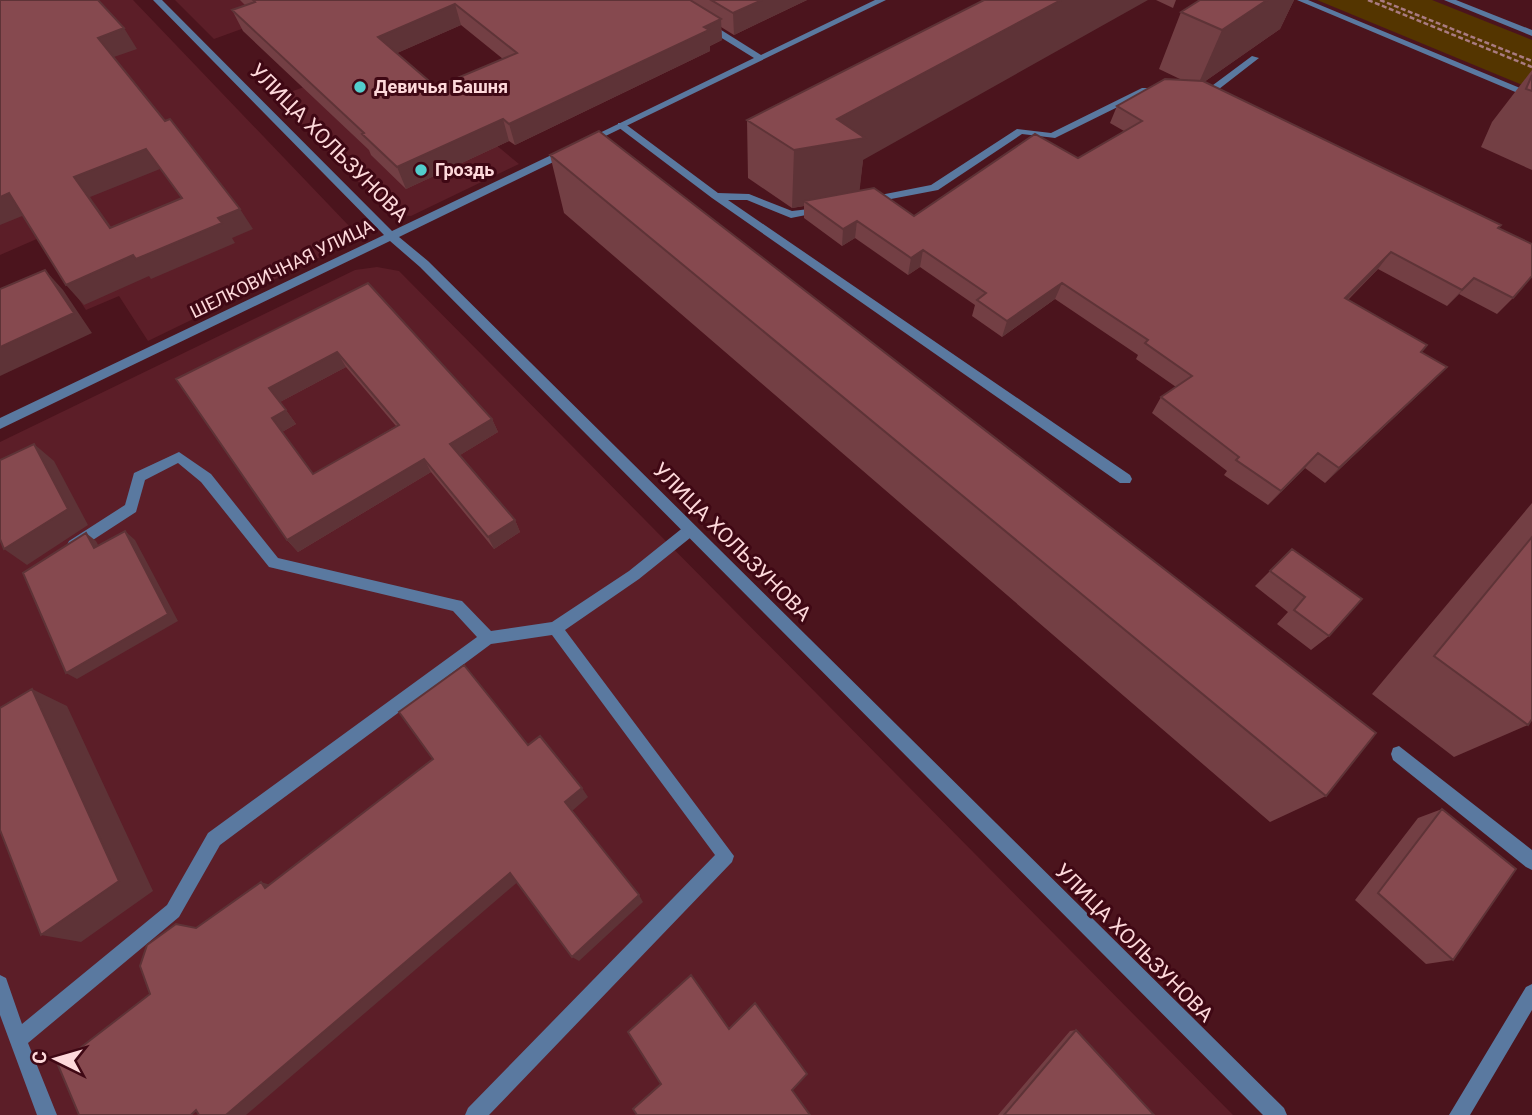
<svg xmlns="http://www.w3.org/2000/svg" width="1532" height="1115" font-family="Roboto,sans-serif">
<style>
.built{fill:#5c1e28}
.green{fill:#543500}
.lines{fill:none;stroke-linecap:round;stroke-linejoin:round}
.path{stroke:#a97b81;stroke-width:2.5;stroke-dasharray:5 2.5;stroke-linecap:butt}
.service{fill:#5a79a0;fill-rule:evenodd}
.minor{fill:#5a79a0;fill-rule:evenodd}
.wall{fill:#733f44;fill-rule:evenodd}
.shaded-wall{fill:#5e3337}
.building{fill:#86494f;stroke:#5e3337;stroke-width:2;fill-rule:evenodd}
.poi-dot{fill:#52cdcc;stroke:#3f0814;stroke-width:2.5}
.labels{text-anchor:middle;stroke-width:6;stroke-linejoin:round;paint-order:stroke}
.far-poi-label{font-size:18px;font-weight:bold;fill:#fed9db;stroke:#3f0814;text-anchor:start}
.far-street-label{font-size:18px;fill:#fed9db;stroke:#3f0814}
.street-label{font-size:21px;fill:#fed9db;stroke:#3f0814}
</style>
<rect width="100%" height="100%" fill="#4b141d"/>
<path class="built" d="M0 0H133L350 227 347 237 339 248 148 341 119 296 86 310 39 238 0 255Z
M175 0H417L316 2 214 39Z
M388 56 519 164 411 216 391 214 274 98Z
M377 267 399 271 1233 1115H0V442L355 270Z"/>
<path class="green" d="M1317 0H1432L1532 40V89Z"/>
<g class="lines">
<path class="path" d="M1368 0 1532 67
M1380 0 1532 61"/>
<path class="service" d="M1252 56 1259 58 1210 96H1198V92L1205 91Z
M1142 88H1163L1168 91 1163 94 1146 93 1055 138 1022 134 938 190 870 203 865 200 870 197 931 185 1017 129 1051 133Z
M618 123H624L718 193 749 194 792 211 826 207V211L791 218 747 200H728L1130 475 1132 479 1130 483H1120L712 198 618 127Z
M179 452 211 474 278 558 457 600 462 601 491 631 552 622 629 571 685 526H695L697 530 695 534 639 579 565 630 734 856 732 862 489 1115H465L468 1108 715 855 552 635 491 644 220 845 179 917 28 1043 57 1115H37L0 1015V975L6 978 22 1024 167 905 208 833 477 637 453 611 269 567 201 482 178 463 145 480 136 512 79 549H69L67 545 69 541 125 505 134 473Z
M1399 746 1532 850V870L1526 867 1393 760 1391 754 1393 748Z"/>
<path class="minor" d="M153 0H162L392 231 564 149H572V153L399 237 428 261 1284 1108 1287 1115H1263L420 267 390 241 0 429V418L384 235Z
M875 0H886L589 144 581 142 754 58 704 27V23H710L761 55Z
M1297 0H1308L1532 93V99Z
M1444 0H1456L1532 30V36Z
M1532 984V1010L1470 1115H1449L1526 987Z"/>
</g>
<path class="wall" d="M240 0H807L734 35 721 27 722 40 710 46V51L515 145 509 141 406 189 371 155 369 150 243 31 232 10 245 5ZM461 25 503 59 436 87 397 53Z
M1156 0H1176L1173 8Z
M1200 0H1294L1280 29 1204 82 1498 228 1513 298 1497 314 1459 294 1447 306 1378 269 1348 300 1421 352 1447 367 1325 483 1305 468 1268 505 1224 475 1227 471 1152 413 1161 397 1176 387 1136 359 1138 355 1055 299 1002 337 972 316 975 305 920 267 908 275 855 238 842 246 804 218V206L792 208 748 178 747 120 863 160 859 191 914 216 1078 158 1124 131 1110 123 1117 106 1182 80 1159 69 1181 12Z
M1532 70V170L1481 147 1492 122Z
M550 155 1326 796 1270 822 564 213Z
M368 283 492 419 498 432 460 455 515 520 520 532 494 549 431 472 298 552 287 540 176 379ZM346 367 396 426 313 474 282 432 296 424 280 402Z
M1532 503V719L1528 725 1454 757 1372 694Z
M1292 549 1329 636 1311 650 1277 624 1288 612 1255 586Z
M1442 809 1453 960 1426 964 1355 900 1418 818Z
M1076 1030 1154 1115H998L1070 1031Z"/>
<path class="shaded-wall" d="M762 0H807L734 35 733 13Z
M1061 0H1148L863 160 859 196 804 201V206L792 208 794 150 837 119Z
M1267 0H1294L1280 29 1197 87 1222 30Z
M455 4 461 25 386 58 378 37Z
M721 19 722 40 710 46V51L515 145 509 124Z
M124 28 137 49 111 58 98 38Z
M503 119 509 141 406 189 397 167Z
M146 149 160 169 90 197 126 248 110 228 74 177Z
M9 193 27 214 0 225V197Z
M240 209 253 229 232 238 235 243 151 279 149 276 84 305 66 285Z
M857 221 855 238 842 246 843 229Z
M923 250 920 267 908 275 911 258Z
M1391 252 1378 269 1333 314 1345 298Z
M45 270 63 290 92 333 0 376V347Z
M1474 278 1459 294 1447 306 1462 290Z
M1062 283 1055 299 1002 337 1007 321Z
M337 352 346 367 280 402 269 388Z
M1447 367 1431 383 1325 483 1339 468Z
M286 410 296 424 282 432 272 418Z
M492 419 498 432 457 457 450 444Z
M34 444 54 461 88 525 27 565 4 549Z
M1318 453 1305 468 1268 505 1281 491Z
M424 459 431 472 298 552 287 540Z
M515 520 520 532 494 549 488 537Z
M125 531 135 540 178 621 77 679 66 673Z
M86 533 96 541 104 556 94 548Z
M32 689 67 706 153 891 81 942 41 935Z
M582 788 588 797 572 811 565 802Z
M510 873 520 880 246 1115H226Z
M261 882 280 888H265Z
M639 895 643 902 579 961 572 957Z"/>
<path class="building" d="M0 0H98L124 28 98 38 165 121 170 119 240 209 218 218 222 223 136 259 133 255 66 285 9 193 0 197ZM146 149 182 198 110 228 74 177Z
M253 0H690L721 19 704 27 709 30 509 124 503 119 397 167 362 134 364 133 232 10 255 2ZM455 4 517 53 436 87 378 37Z
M711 0H762L733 13Z
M984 0H1061L837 119 865 138 794 150 747 120Z
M1200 0H1267L1222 30 1181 12Z
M1532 75V91L1526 89Z
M1165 79 1203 81 1501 225 1498 228 1532 244V276L1513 298 1474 278 1462 290 1391 252 1345 298 1427 345 1421 352 1447 367 1339 468 1318 453 1281 491 1236 460 1239 457 1161 397 1192 376 1145 343 1148 340 1062 283 1007 321 977 300 986 293 923 250 911 258 857 221 843 229 804 201 874 188 914 216 1035 134 1078 158 1142 121 1117 106Z
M599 131 1376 733 1326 796 550 155Z
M45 270 74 313 0 347V289Z
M368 283 492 419 450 444 515 520 488 537 424 459 287 540 176 379ZM337 352 399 425 313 474 272 418 286 410 269 388Z
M34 444 68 509 4 549 0 539V460Z
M125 531 168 614 66 673 23 573 86 533 94 548Z
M1532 537V719L1528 725 1434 656Z
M1292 549 1362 599 1329 636 1294 610 1305 597 1270 571Z
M464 665 528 745 540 736 582 788 565 802 639 895 572 957 510 873 226 1115H199L196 1110 191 1115H79L58 1065 150 994 140 966 147 945 176 924 196 928 261 882 265 888 433 759 399 712Z
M32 689 119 881 41 935 0 830V708Z
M1442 809 1516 869 1453 960 1378 893Z
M691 975 729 1029 755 1003 807 1074 792 1090 810 1115H637L633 1109 661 1084 628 1032Z
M1076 1030 1154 1115H1004Z"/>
<g class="poi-dot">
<circle cx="360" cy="87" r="7"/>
<circle cx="421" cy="170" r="7"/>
</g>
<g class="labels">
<g class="far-poi-label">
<text x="374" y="93">Девичья Башня</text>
<text x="435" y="176">Гроздь</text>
</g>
<g class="far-street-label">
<text transform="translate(282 269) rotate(-26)" y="6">ШЕЛКОВИЧНАЯ УЛИЦА</text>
</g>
<g class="street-label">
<text transform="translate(329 143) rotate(45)" y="7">УЛИЦА ХОЛЬЗУНОВА</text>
<text transform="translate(732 542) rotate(45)" y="7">УЛИЦА ХОЛЬЗУНОВА</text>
<text transform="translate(1134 943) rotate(45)" y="7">УЛИЦА ХОЛЬЗУНОВА</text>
</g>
</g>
<g transform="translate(56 1059) rotate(275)" stroke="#3f0814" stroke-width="5" paint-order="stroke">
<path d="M0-5L12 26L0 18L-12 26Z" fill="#fed9db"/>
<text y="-10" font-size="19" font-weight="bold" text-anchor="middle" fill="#fed9db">С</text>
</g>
</svg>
